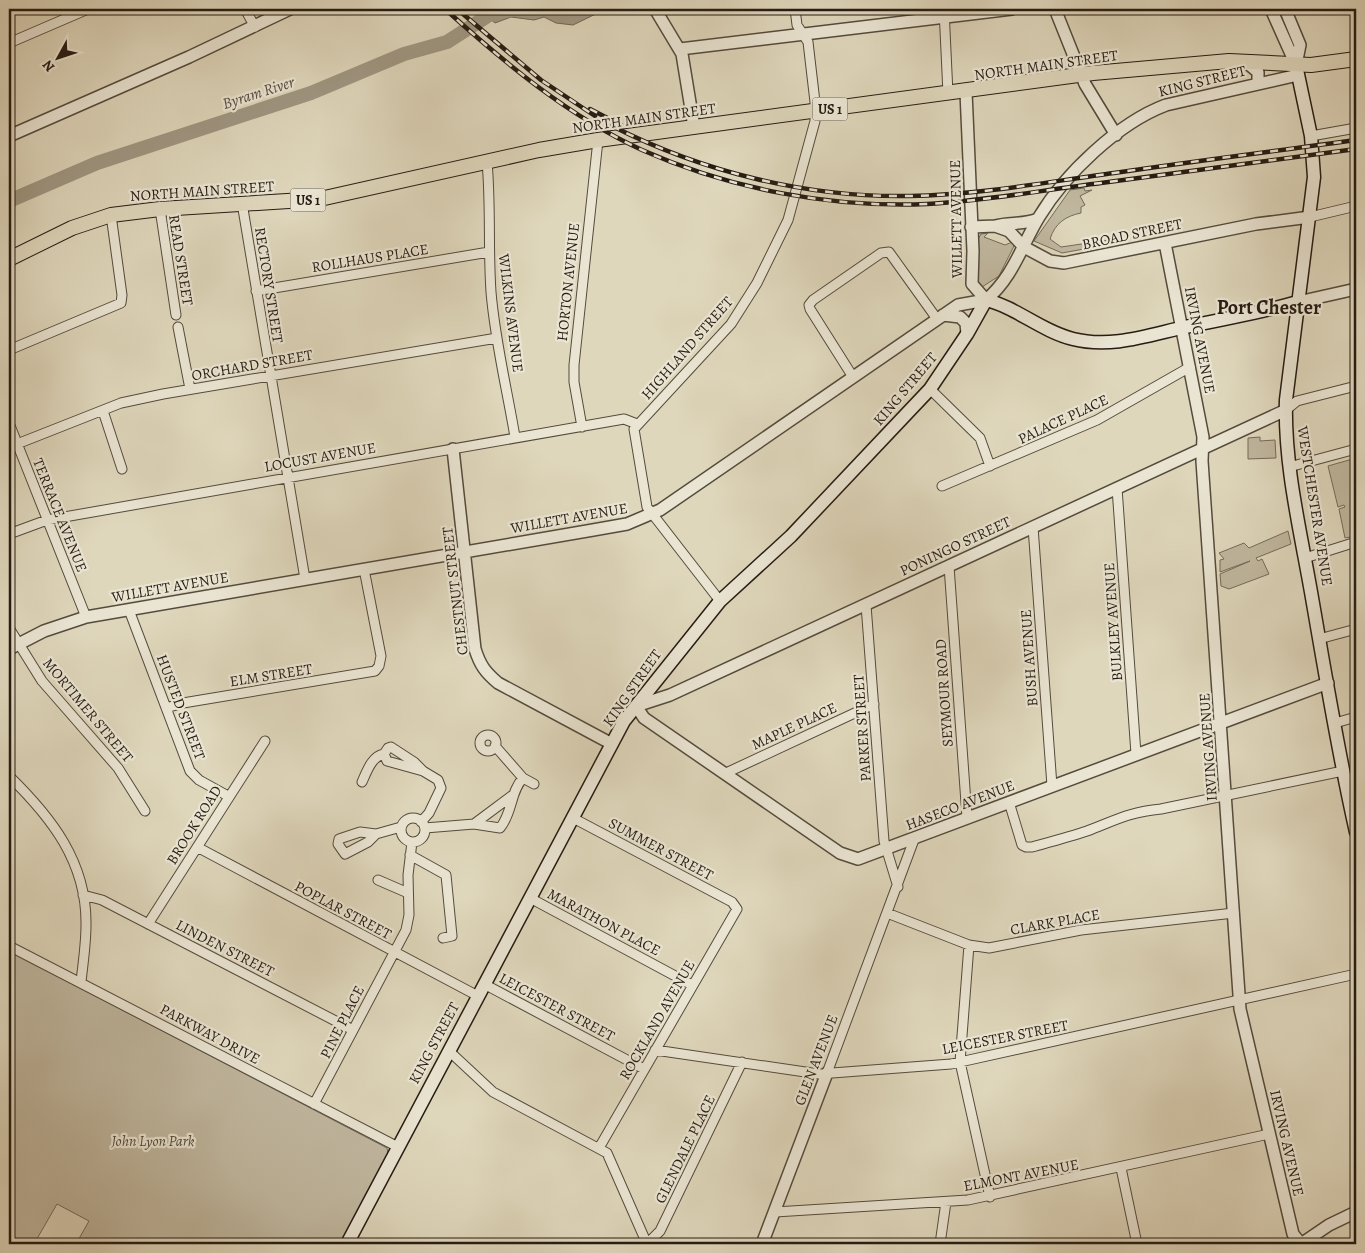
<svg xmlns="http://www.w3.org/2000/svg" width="1365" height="1253" font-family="Alegreya,serif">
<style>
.green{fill:#c0b79f;stroke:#736a59}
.water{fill:#a09783;stroke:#6f6656}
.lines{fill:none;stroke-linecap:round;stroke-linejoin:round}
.river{stroke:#a09783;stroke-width:14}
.minor-casing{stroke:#544b3d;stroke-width:11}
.tertiary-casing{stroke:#544b3d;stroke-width:14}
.secondary-casing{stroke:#261c13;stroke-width:15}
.primary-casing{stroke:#261c13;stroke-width:16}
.minor{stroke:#eae5d3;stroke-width:9}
.tertiary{stroke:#eae5d3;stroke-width:11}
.secondary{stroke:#eae5d3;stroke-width:12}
.primary{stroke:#dfd7bc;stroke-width:14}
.rail-casing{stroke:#261c13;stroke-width:4.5}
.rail{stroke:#eae5d3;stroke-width:2.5;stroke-dasharray:8;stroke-linecap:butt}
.labels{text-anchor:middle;stroke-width:4.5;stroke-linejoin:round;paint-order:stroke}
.shield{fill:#eae5d3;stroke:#61584d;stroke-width:1}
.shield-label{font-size:14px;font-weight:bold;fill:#261c13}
.street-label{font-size:15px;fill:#261c13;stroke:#eae5d3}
.park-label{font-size:15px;font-style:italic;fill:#544a3d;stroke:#eae5d3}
.water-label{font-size:16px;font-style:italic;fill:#574d40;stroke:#eae5d3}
.district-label{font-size:20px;font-weight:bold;fill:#261c13;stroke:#eae5d3}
</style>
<rect width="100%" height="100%" fill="#dfd7bc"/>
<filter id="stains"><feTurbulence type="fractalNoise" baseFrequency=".004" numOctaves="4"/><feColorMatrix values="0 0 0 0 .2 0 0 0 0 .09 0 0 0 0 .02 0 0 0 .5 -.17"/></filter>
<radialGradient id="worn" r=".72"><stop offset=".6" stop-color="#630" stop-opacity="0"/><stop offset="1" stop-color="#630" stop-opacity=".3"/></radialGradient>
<path class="green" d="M1084 188 1085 191 1092 190 1080 196 1085 205 1081 207V213C1066 216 1055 223 1050 239L1061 247 1116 239 1117 243 1062 253 1034 241 1070 190Z
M988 233 984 237 1005 245 1012 242 1014 246 999 276 982 287H977V241L981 234Z
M1260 437V441L1275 440 1276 458 1248 459V438Z
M1356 458V536L1345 538 1339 509 1345 507 1344 505 1338 507 1328 466Z
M1288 531 1291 544 1256 558 1258 561 1262 559 1269 574 1229 589 1221 586 1220 574 1250 561 1220 572V560L1224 559 1219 553 1244 543 1249 548Z
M9 951 387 1148 388 1153 341 1244H76L89 1221 57 1204 34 1244H9Z"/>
<path class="water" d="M482 9H606L573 25 556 23 544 17 534 20 511 17 495 23 481 11Z"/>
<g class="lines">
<path class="river" d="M9 201 97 163 311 93 404 54 447 42 489 15 514 9"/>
<defs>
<path id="minor" d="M245 9 255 27
M944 9 948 94
M9 43 88 9
M1311 136 1356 128
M487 162C491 205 488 249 491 292 495 341 507 389 515 437
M242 203 305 579
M160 209 176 315
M1310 217 1356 206
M256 291 489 252
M178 327 190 389
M9 350 121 303 122 295 111 215
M853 377 810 309 809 305 813 300 881 253 889 252 937 319
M930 389 980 438 990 466
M1286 410 1297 401 1356 386
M103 411 122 469
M9 423 86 617
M582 427 574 382V365L598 140
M17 444 121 403 163 394 497 338
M1289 467 1356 449
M942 486 1097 420 1190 367
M1117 488 1136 754
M1033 527 1052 786
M9 534 47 520 624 419 637 424
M1305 558 1356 542
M949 566 967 817
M720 601 647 507 634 429 731 324 757 283 788 220 815 121V102L808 42 797 25 795 9
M866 605 884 841 898 887
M129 610 190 771 199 780 228 796
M9 628 42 681 118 768 145 811
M1319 639 1356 629
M166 708 183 703 375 671 379 666 381 656 364 569
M1335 723 1356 717
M480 743a8 8 0 1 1 16 0a8 8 0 1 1-16 0Z
M495 746 523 778 534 784
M391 747 414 762 423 771 387 761 384 754 388 748Z
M726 773 874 704
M9 776C51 817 87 862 86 925 86 944 83 963 81 982
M362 782C367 771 372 756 384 754
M1009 802 1022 845 1026 847H1032C1050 842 1069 837 1087 831 1116 820 1129 812 1161 809L1343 771
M573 818 732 902 737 909 599 1148
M401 830a12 12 0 1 1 24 0a12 12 0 1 1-24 0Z
M421 822 429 813 441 788 438 780 423 771
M474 824 513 795
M425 828 474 824 500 828C513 812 510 792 523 778
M360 832 376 834 368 842 345 854 338 844 339 839Z
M376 834 401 827
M197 847 478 996
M410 855 446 875 452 936 443 938
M378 880 408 893
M83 895 102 900 353 1030
M530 898 692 985
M887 913 969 945 989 948 1081 930 1234 913
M148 924 265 741
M969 945 960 1062 990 1197
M9 946 398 1147
M484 984 644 1069
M655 1050 819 1074 951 1064 1356 974
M449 1051 493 1092 607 1153 647 1244
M827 1073 915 837
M314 1104 406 930 409 915 408 875 412 842
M1121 1168 1137 1244
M775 1212 968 1200 1269 1134
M647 1244 660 1231 742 1062
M940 1244 946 1202"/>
<path id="tertiary" d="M655 9 682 54 694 127
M1055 9 1085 84 1116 135
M1271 9 1296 65
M1285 9 1300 45 1296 65
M680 49 1012 9
M1246 62 1258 72V84
M966 92 973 251 972 284 986 300
M9 136 189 57 290 9
M995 226C1009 222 1024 225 1038 219
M971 227 995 226 1009 231 1024 247 1050 261 1064 263 1256 224 1310 217
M1165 243 1203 437 1202 461 1240 1009 1293 1234 1301 1244 1329 1225 1356 1212
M986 300C1013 277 1021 247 1039 217 1065 174 1118 123 1166 105L1298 75
M1298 302 1356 289
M943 315 960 317 966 323 967 334
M1286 410 670 695 636 706 644 718 840 853 858 859 1328 683
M453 449 475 649C480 665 485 672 498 683L612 744
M9 649 44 631 86 617 593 530 627 524 660 510 958 305 986 300
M762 1244 827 1073"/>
<path id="secondary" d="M1296 65 1311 136 1314 177 1286 400C1284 464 1300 529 1311 592 1325 672 1338 753 1356 832
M347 1244 624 721 720 601 791 536 930 389 967 334 986 300C1016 307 1041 331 1073 339 1113 349 1151 334 1190 326 1226 319 1262 312 1298 302"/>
<path id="primary" d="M9 259 72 228 111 215 160 209 320 199 539 150 598 140 1093 73 1229 61 1311 65 1356 59"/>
</defs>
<use href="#minor" class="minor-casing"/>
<use href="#tertiary" class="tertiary-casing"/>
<use href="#secondary" class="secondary-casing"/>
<use href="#primary" class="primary-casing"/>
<use href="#minor" class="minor"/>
<use href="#tertiary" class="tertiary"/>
<use href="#secondary" class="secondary"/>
<use href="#primary" class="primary"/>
<defs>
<path id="rail" d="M445 9C505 63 568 116 642 150 730 189 830 208 927 204 985 201 1043 190 1101 183 1186 172 1271 160 1356 149
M457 9 541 80 595 116
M590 109 621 125
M612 126C703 172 807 198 910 196 978 195 1047 182 1114 173 1195 161 1276 151 1356 140"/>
</defs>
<use href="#rail" class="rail-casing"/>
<use href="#rail" class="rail"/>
</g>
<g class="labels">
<g class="shield">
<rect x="812.5" y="97.5" width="35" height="23" rx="4"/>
<rect x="290.5" y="188.5" width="35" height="23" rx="4"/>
</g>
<g class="shield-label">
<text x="830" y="114">US 1</text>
<text x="308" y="205">US 1</text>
</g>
<g class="street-label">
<text transform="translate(1046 65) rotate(-8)" y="5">NORTH MAIN STREET</text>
<text transform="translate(1202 81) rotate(-14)" y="5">KING STREET</text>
<text transform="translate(644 118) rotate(-8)" y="5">NORTH MAIN STREET</text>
<text transform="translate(202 191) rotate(-4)" y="5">NORTH MAIN STREET</text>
<text transform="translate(956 219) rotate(-91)" y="5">WILLETT AVENUE</text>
<text transform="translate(1132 234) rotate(-12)" y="5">BROAD STREET</text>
<text transform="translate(370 258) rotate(-9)" y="5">ROLLHAUS PLACE</text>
<text transform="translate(181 260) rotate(81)" y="5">READ STREET</text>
<text transform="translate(568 282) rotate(-84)" y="5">HORTON AVENUE</text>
<text transform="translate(269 285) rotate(81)" y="5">RECTORY STREET</text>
<text transform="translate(511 313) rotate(83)" y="5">WILKINS AVENUE</text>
<text transform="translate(1200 340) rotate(79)" y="5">IRVING AVENUE</text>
<text transform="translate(687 348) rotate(-49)" y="5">HIGHLAND STREET</text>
<text transform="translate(252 365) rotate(-10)" y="5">ORCHARD STREET</text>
<text transform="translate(905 389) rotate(-50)" y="5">KING STREET</text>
<text transform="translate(1063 419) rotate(-25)" y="5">PALACE PLACE</text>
<text transform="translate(320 457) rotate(-10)" y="5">LOCUST AVENUE</text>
<text transform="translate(1315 506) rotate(81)" y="5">WESTCHESTER AVENUE</text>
<text transform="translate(60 515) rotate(68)" y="5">TERRACE AVENUE</text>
<text transform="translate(569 518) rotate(-10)" y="5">WILLETT AVENUE</text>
<text transform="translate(955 546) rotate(-25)" y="5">PONINGO STREET</text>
<text transform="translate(170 587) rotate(-10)" y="5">WILLETT AVENUE</text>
<text transform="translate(455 591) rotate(-97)" y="5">CHESTNUT STREET</text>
<text transform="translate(1113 622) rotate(-94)" y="5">BULKLEY AVENUE</text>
<text transform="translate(1029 658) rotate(-94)" y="5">BUSH AVENUE</text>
<text transform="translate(271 675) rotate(-9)" y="5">ELM STREET</text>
<text transform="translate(632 688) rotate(-55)" y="5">KING STREET</text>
<text transform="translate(944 693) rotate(-94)" y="5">SEYMOUR ROAD</text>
<text transform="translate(181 707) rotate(69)" y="5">HUSTED STREET</text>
<text transform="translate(88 710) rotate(50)" y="5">MORTIMER STREET</text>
<text transform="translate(794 726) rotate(-25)" y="5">MAPLE PLACE</text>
<text transform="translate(862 728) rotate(-94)" y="5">PARKER STREET</text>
<text transform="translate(1208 747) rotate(-94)" y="5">IRVING AVENUE</text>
<text transform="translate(960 805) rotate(-21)" y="5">HASECO AVENUE</text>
<text transform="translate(194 825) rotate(-58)" y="5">BROOK ROAD</text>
<text transform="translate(661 849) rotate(28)" y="5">SUMMER STREET</text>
<text transform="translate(343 910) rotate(28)" y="5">POPLAR STREET</text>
<text transform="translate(604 922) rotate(28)" y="5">MARATHON PLACE</text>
<text transform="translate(1055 922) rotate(-10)" y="5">CLARK PLACE</text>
<text transform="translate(225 948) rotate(27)" y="5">LINDEN STREET</text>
<text transform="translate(557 1007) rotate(28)" y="5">LEICESTER STREET</text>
<text transform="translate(657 1020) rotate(-60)" y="5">ROCKLAND AVENUE</text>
<text transform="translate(342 1022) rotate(-63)" y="5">PINE PLACE</text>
<text transform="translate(210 1034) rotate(28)" y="5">PARKWAY DRIVE</text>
<text transform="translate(1005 1037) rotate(-11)" y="5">LEICESTER STREET</text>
<text transform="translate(434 1043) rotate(-62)" y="5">KING STREET</text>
<text transform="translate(816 1060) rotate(-69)" y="5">GLEN AVENUE</text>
<text transform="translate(1287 1143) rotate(77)" y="5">IRVING AVENUE</text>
<text transform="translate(685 1149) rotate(-64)" y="5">GLENDALE PLACE</text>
<text transform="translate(1021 1175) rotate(-11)" y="5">ELMONT AVENUE</text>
</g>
<g class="park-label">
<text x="153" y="1146">John Lyon Park</text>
</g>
<g class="water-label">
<text transform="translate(258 92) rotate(-18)" y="6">Byram River</text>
</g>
<g class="district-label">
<text x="1269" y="314">Port Chester</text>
</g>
</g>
<rect width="1365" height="1253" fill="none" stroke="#dfd7bc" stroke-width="30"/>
<rect x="10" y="10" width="1345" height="1233" fill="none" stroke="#261c13" stroke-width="2.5"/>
<rect x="15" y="15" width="1335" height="1223" fill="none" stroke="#261c13"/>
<g transform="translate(58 58) rotate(230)" stroke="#eae5d3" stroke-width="4" paint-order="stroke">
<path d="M0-4L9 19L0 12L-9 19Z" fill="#261c13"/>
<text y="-8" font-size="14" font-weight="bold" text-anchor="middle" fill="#261c13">N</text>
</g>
<rect width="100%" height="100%" filter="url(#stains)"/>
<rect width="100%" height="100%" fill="url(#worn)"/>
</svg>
